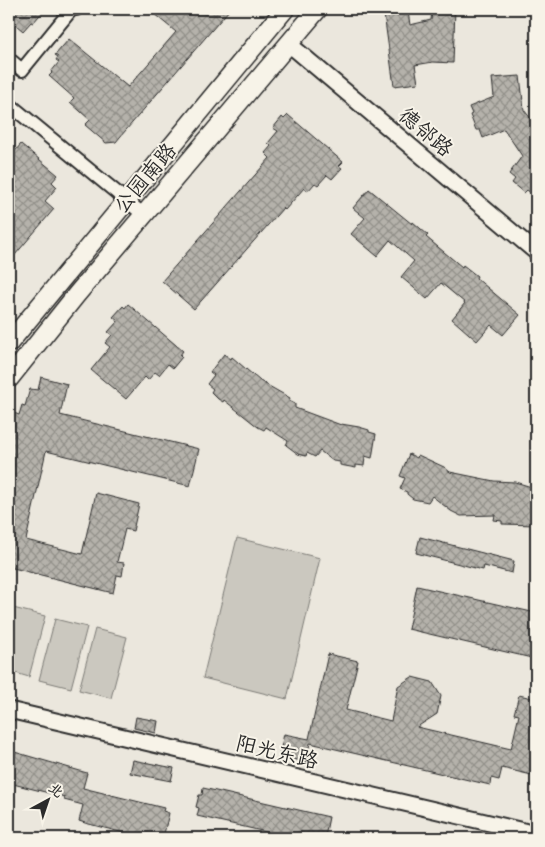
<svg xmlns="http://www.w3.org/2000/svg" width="545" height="847" font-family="Caveat,'LXGW WenKai TC',sans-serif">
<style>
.green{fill:#cbc8bf;stroke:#7b7a75}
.building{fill:url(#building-cross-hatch);stroke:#2b2b2b}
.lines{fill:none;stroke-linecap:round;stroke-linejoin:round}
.minor-casing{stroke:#2b2b2b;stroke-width:16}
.tertiary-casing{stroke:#2b2b2b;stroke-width:19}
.secondary-casing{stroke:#2b2b2b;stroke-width:21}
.minor{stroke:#f7f3e8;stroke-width:12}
.tertiary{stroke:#f7f3e8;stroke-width:15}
.secondary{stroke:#f7f3e8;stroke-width:18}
.labels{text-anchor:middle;stroke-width:4;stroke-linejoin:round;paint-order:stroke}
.street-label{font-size:21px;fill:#2b2b2b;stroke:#f7f3e8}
</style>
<defs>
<pattern id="building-cross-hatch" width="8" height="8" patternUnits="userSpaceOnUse" patternTransform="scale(1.25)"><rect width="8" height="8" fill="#b5b2ab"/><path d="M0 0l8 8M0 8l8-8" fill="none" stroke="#93918b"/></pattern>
</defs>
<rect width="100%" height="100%" fill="#ebe7dd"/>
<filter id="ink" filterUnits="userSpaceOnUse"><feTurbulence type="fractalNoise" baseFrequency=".02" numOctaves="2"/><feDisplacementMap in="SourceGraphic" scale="10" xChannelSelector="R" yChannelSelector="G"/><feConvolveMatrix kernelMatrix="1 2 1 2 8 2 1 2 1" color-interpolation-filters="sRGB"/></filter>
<g filter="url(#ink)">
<path class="green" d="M237 538 320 558 287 699 203 678Z
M13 608 45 616 29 677 9 671V626Z
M55 619 87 627 71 688 39 680Z
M95 629 127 637 111 698 79 690Z"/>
<path class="building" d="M9 9H45L33 23 31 22 23 31 9 19Z
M148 9H230L120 137 116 142 106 143 85 125 90 120 70 102 74 98 49 76 52 73 51 72 59 62 56 60 58 57 55 55 69 39 128 87 176 32Z
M432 9H455L453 63 433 62 415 65 418 83 394 86 384 14 408 11 410 25 431 20Z
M520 76 524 110 536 125V197L527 190 524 193 512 183 515 179 509 174 522 156 504 129 483 138 480 130H476L470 115 472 114 469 107 494 97 492 78Z
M288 115 343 162 339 166 342 168 332 179 327 175 318 185 315 183 308 191 304 188 285 210 283 208 194 309 162 281 270 158 265 153 271 146 268 143 278 131 273 128 282 117 284 119Z
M21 144 58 175 52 182 57 187 45 201 54 209 9 262V158Z
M369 189 412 224 413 222 428 235 426 237 462 267 463 265 477 276 476 278 520 315 503 335 491 325 477 341 452 319 465 303 441 283 427 299 401 277 414 261 390 240 377 256 351 234 365 218 353 208Z
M128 304 183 351 180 355 182 357 173 368 168 364 159 375 155 372 148 380 145 377 126 399 91 370 110 347 105 343 112 335 108 332 118 321 113 317 123 306 125 308Z
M224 354 231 359 232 357 260 381 290 398 289 401 295 404V408L341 425V424L359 427 369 430V432L376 434 372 458 365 456 364 466 356 465V468L340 465V462L333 461 320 451 315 457 307 453 306 456 298 454 286 445 288 441 266 427 264 430 258 427 224 400 223 402 218 399 211 392 213 389 207 384 214 375 210 372Z
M41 377 67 384 60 415 199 449 190 486 46 451 26 540 82 554 96 493 139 504 133 531 125 529 117 562 124 563 122 576 117 575 113 593 9 567V435L14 413 19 415 22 405 25 406 30 389 38 390Z
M409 454 417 458 418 455 444 467 450 472 494 481 515 482 535 488 534 502H536V525L502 524V521L494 520 495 515 461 516 451 511 432 496 428 502 413 499 407 494V492L400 489 405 478 400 476Z
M420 537 514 561 512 573 484 566 483 570 416 553Z
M417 586 536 613V659L408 629Z
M328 654 358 661 346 710 391 721 398 686 412 677 432 682 441 696 437 714 417 727 511 749 519 715 514 714 519 695 536 699V776L502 768 499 780 491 778 490 785 310 743 306 762 279 756 284 734 309 739Z
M136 717 158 721 156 733 134 728Z
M11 751 87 773 83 788 164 808 163 811 169 813 163 838H144L85 823 79 821 83 805 64 800 65 797 9 783V759Z
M133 760 174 768 171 781 130 773Z
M203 788 329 817 325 837 292 838 197 816 199 808 196 807 199 795H202Z"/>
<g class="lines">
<defs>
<path id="minor" d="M9 59 22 70 71 10 76 9
M9 104 144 215"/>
<path id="tertiary" d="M289 44 536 252
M9 710 536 834"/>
<path id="secondary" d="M9 343 285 9
M9 379 77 294 318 9"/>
</defs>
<use href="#minor" class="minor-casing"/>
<use href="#tertiary" class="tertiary-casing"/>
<use href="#secondary" class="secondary-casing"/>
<use href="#minor" class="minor"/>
<use href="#tertiary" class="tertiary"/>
<use href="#secondary" class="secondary"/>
</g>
</g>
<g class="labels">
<g class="street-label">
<text transform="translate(426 132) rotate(40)" y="7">德邻路</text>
<text transform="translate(145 178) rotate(-50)" y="7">公园南路</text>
<text transform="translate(277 752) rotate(13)" y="7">阳光东路</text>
</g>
</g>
<rect width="545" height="847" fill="none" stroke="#f7f3e8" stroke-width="30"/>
<rect x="15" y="15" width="515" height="817" fill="none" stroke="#2b2b2b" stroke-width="2" filter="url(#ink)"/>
<g transform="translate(48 800) rotate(40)" stroke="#f7f3e8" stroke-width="4" paint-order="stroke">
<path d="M0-4L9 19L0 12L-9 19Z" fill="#2b2b2b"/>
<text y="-8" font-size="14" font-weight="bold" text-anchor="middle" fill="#2b2b2b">北</text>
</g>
</svg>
